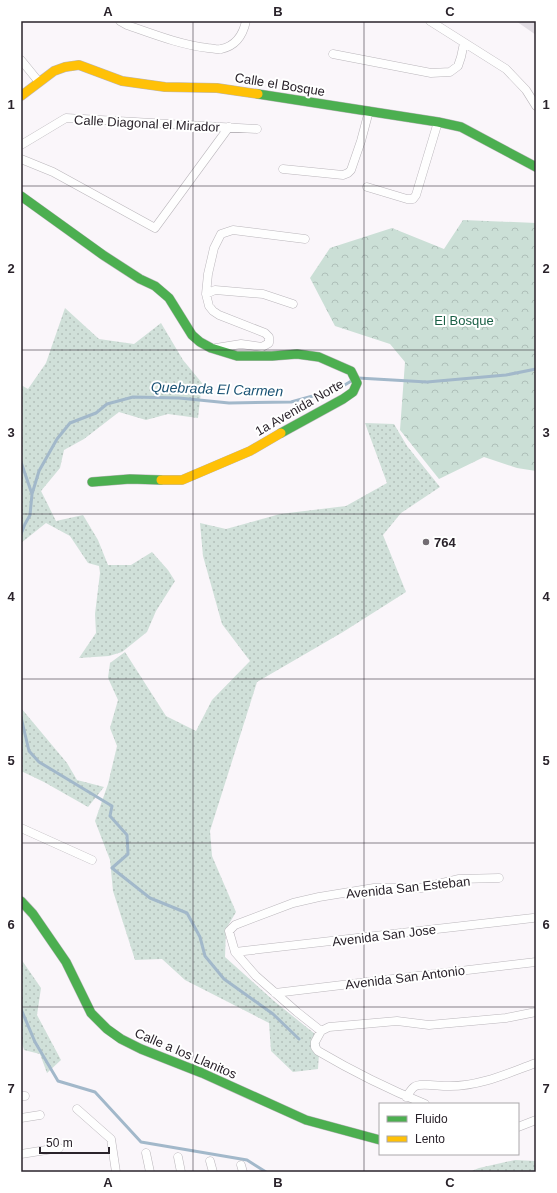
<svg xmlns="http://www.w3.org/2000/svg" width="557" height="1193" font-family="Arial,sans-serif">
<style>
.grass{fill:url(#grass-dots)}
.forest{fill:url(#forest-crowns)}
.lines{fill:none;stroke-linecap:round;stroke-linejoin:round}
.stream{stroke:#a2b8ca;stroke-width:3}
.building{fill:#e2dde4}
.street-casing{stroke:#bab6bb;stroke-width:9}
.fast-casing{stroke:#bab6bb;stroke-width:10}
.slow-casing{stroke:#bab6bb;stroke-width:10}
.street{stroke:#fefefe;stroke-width:8}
.fast{stroke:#4caf50;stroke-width:9}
.slow{stroke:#ffc107;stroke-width:9}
.grid{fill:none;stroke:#2a232b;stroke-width:1;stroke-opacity:0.55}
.poi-dot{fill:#736d73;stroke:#fff;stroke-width:1.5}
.labels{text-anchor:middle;stroke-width:4;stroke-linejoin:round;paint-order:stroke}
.street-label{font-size:13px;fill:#2a232b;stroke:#fff}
.park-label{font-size:13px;fill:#1c6147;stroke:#fff}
.poi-label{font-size:13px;font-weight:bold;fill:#2a232b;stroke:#fff;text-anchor:start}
.water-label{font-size:14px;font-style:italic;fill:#175072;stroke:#fff}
.neatline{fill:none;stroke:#2a232b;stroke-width:1.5}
.grid-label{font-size:13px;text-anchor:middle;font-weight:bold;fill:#2a232b}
</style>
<defs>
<pattern id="grass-dots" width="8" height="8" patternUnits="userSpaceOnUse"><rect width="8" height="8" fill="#d0e0d9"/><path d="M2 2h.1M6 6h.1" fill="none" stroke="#b3c0ba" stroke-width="1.8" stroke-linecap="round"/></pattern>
<pattern id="forest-crowns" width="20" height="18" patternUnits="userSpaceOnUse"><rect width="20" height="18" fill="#cbdfd6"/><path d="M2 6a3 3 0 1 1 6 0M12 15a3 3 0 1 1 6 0" fill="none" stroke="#aebfb8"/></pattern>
</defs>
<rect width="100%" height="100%" fill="#faf6fa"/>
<path class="grass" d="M65 308 99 339 134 344 161 323 183 360 202 383 198 418 168 414 146 420 119 412 84 439 64 450 60 468 41 491 56 521 83 515 98 540 108 565H131L152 552 168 570 175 581 156 611 147 632 122 652 109 656 79 658 96 633 95 614 100 573 99 566 88 563 70 536 46 523 21 543V385L28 389 46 363Z
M365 423 394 424 407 446 440 487 401 513 383 535 406 592 343 632 257 682 210 831 212 856 236 912 226 929 225 957 274 1001 320 1038 318 1069 293 1072 271 1051 269 1023 185 980 162 959 135 960 113 891 110 860 95 821 108 784 117 746 110 728 118 700 108 678 110 663 125 652 166 716 196 731 212 700 250 661 222 624 203 556 200 523 226 529 280 514 346 506 387 483Z
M21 708 67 763 77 780 104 787 88 807 44 782 21 771Z
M21 959 41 988 37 1015 61 1060 47 1073 40 1054 24 1050 21 1040Z
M515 1160 536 1161V1172H469L479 1168Z"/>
<path class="forest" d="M463 220 536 223V471L517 468 484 457 439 479 400 430 405 362 390 344 335 326 310 278 330 248 392 228 444 249Z"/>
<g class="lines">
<path class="stream" d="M358 378 427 382 506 375 536 369
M21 462 32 494
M21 534 25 524 30 515 32 494 39 471 57 439 70 423 96 413 107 404 133 397 179 398 229 403 291 402 338 389 353 380
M21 717 29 751 39 762 112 806 110 816 127 835 128 854 112 868 150 898 187 913 200 937 205 956 224 979 273 1014 299 1039
M21 1009 35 1042 58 1081 95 1092 141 1142 247 1160 266 1172"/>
</g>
<path class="building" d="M516 21H536V35Z"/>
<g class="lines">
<defs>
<path id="street" d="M120 21 127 25C153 34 181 45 208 48 212 48 217 50 221 49 236 46 243 35 246 21
M430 21 506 69 526 90 536 106
M333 54 431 73 450 72 458 66 461 57 464 43
M21 60 39 82
M21 145 66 118 257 129
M21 159 53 172 155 228 229 127
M283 169 343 175 348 173 351 170 361 141 369 111
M367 187 407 199H413L416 195 438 122
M206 294 215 290 263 294 293 304
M216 348 241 344 262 347 269 343V337L265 333 219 315 213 311 209 306 206 294 208 274 214 248 221 234 233 230 305 239
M21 828 92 860
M235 952 533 918
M275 993 536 962
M321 1031 297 1012 256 976 235 952 229 931 235 925 293 903 319 897 374 888H421L459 879 499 878
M21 1096H25
M406 1097C409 1094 411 1089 414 1087 420 1082 442 1087 450 1086 481 1086 508 1073 536 1063
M425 1104C388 1089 352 1071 318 1051L315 1047V1042L321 1031 329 1027 397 1021 429 1025 506 1018 536 1012
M77 1109 111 1139 116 1172
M21 1118 40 1115
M518 1127 536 1120
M146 1153 150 1172
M21 1154 59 1148
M178 1157 181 1172
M210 1161 213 1172
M241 1165 243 1172"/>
<path id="fast" d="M258 94 438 122 461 127 536 167
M21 196 103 255 140 279 155 286 169 298 192 335 200 342 211 348 237 356H272L297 354 319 357 351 371 357 383 353 392 343 399 281 433
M92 482 130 479 161 480
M21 901 33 914 66 962 91 1013 107 1029 121 1039 141 1049 202 1073 306 1120 380 1140"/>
<path id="slow" d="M21 96 54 71 65 67 79 65 122 81 165 87 217 88 258 94
M161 480H182L250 451 281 433"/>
</defs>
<use href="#street" class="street-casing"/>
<use href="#fast" class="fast-casing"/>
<use href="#slow" class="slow-casing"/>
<use href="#street" class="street"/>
<use href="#fast" class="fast"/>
<use href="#slow" class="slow"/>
</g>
<path class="grid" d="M193 21V1172M364 21V1172M21 186H536M21 350H536M21 514H536M21 679H536M21 843H536M21 1007H536"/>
<circle class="poi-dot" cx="426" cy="542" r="4"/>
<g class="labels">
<g class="street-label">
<text transform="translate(280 84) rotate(9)" y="5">Calle el Bosque</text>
<text transform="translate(147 123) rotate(3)" y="5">Calle Diagonal el Mirador</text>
<text transform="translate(299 407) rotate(-30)" y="5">1a Avenida Norte</text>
<text transform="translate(408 887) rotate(-6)" y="5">Avenida San Esteban</text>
<text transform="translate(384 935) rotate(-7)" y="5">Avenida San Jose</text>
<text transform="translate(405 977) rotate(-7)" y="5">Avenida San Antonio</text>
<text transform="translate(186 1053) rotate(23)" y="5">Calle a los Llanitos</text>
</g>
<g class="park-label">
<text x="464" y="325">El Bosque</text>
</g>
<g class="poi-label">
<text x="434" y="547">764</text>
</g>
<g class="water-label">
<text transform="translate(217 389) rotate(2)" y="5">Quebrada El Carmen</text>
</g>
</g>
<rect width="557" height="1193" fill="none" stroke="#ffffff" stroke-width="44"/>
<rect x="379" y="1103" width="140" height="52" fill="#ffffff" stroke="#aaa7aa"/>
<rect x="387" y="1116" width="20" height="6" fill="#4caf50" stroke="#aaa7aa"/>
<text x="415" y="1123" font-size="12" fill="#2a232b">Fluido</text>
<rect x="387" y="1136" width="20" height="6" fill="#ffc107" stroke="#aaa7aa"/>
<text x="415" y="1143" font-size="12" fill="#2a232b">Lento</text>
<path d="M40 1147v6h69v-6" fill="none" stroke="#2a232b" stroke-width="2"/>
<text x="46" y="1147" font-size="12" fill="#2a232b" stroke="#ffffff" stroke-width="3" paint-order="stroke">50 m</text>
<rect x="22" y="22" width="513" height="1149" class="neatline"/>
<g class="grid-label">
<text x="108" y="16">A</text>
<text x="278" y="16">B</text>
<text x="450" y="16">C</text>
<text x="11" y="109">1</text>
<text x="546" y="109">1</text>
<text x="11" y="273">2</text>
<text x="546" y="273">2</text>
<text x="11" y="437">3</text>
<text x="546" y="437">3</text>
<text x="11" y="601">4</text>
<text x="546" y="601">4</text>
<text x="11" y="765">5</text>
<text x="546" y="765">5</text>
<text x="11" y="929">6</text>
<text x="546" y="929">6</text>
<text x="11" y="1093">7</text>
<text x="546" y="1093">7</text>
<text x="108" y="1187">A</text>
<text x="278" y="1187">B</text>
<text x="450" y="1187">C</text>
</g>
</svg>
